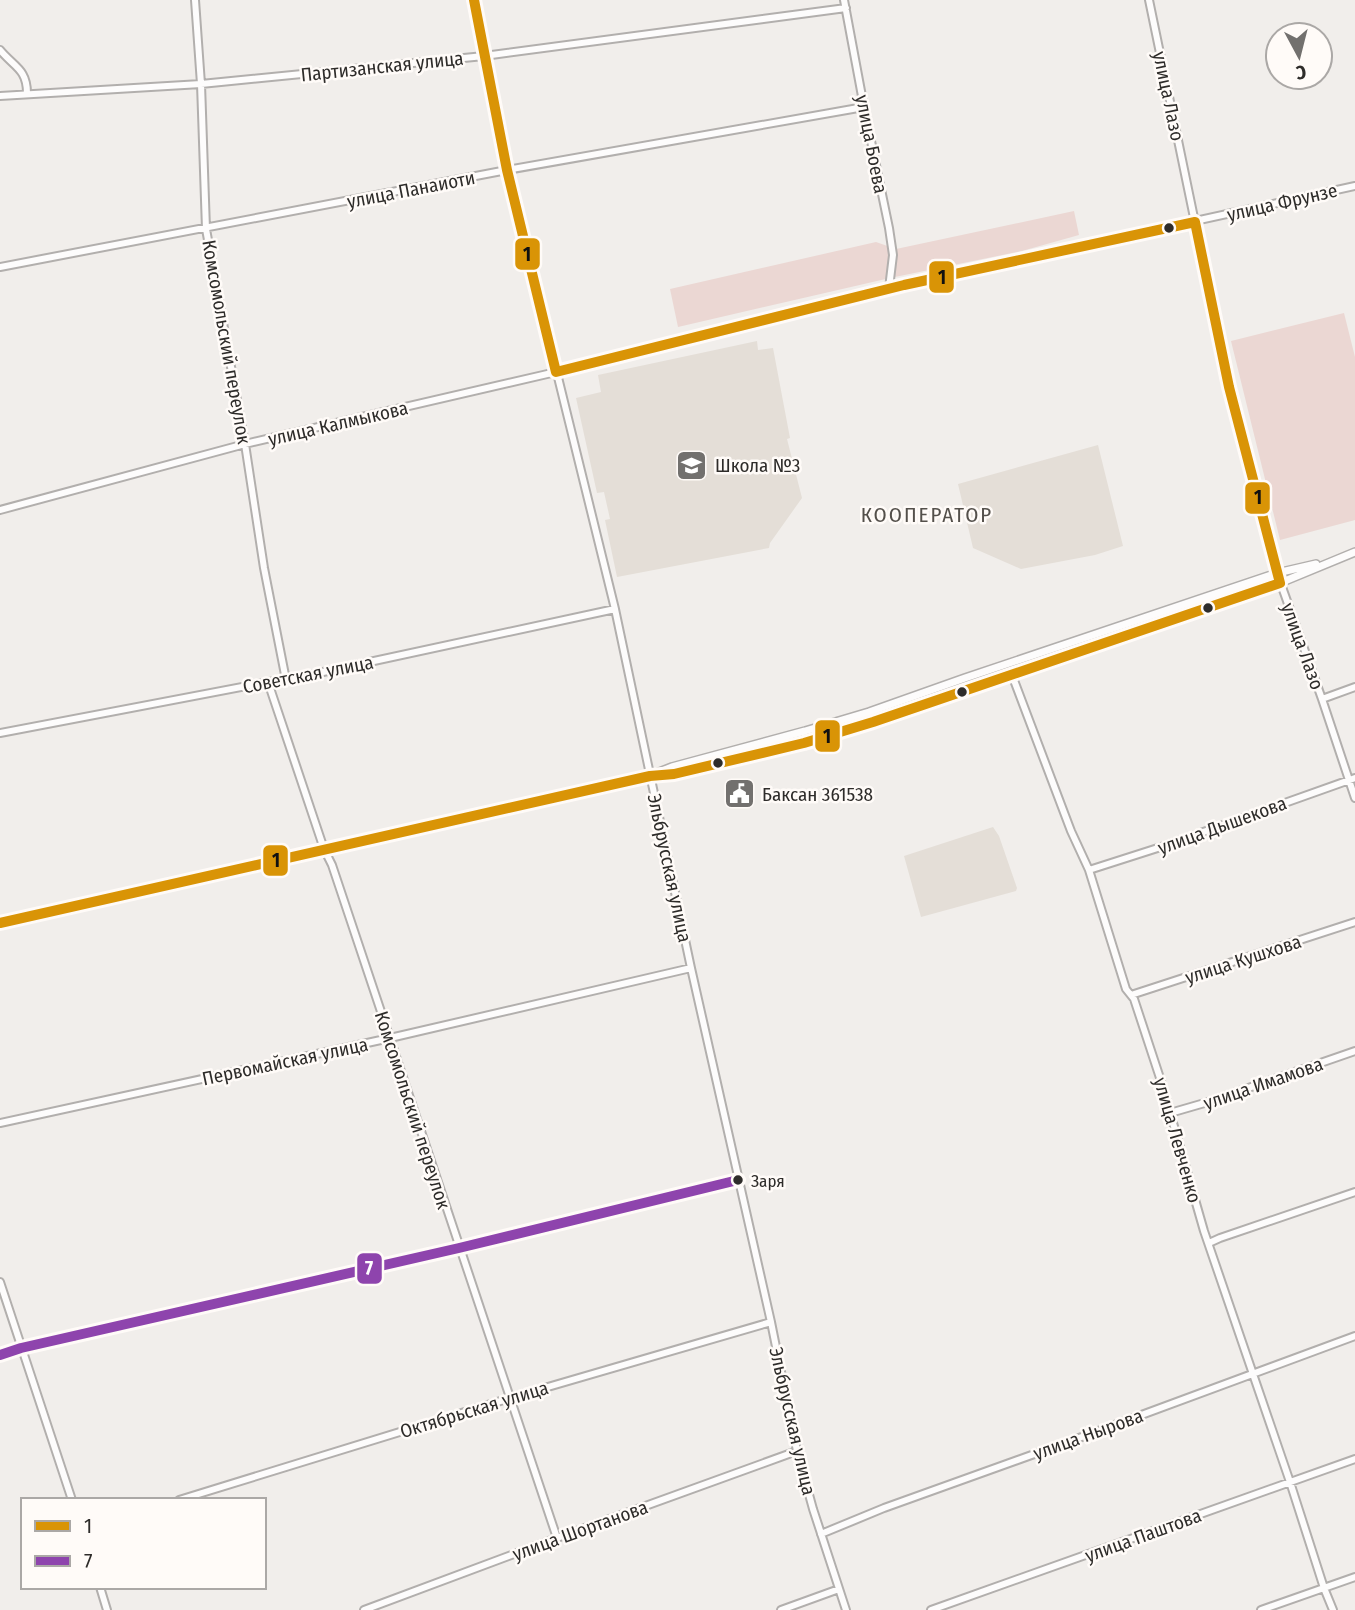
<svg xmlns="http://www.w3.org/2000/svg" width="1355" height="1610" font-family="'Fira Sans Condensed',sans-serif">
<style>
.built{fill:#e4ded7}
.green{fill:#ebd7d3}
.lines{fill:none;stroke-linecap:round;stroke-linejoin:round}
.minor-casing{stroke:#b2afad;stroke-width:10}
.tertiary-casing{stroke:#b2afad;stroke-width:10}
.minor{stroke:#fdfcfc;stroke-width:6}
.tertiary{stroke:#fdfcfc;stroke-width:7}
.bus-1-casing{stroke:#fffbf8;stroke-width:16}
.bus-2-casing{stroke:#fffbf8;stroke-width:16}
.bus-1{stroke:#d99406;stroke-width:10}
.bus-2{stroke:#8e44ad;stroke-width:10}
.bus-dot{fill:#2e2c2a;stroke:#fffbf8;stroke-width:2.5}
.labels{text-anchor:middle;stroke-width:5;stroke-linejoin:round;paint-order:stroke}
.bus-label{font-size:17px;fill:#2e2c2a;stroke:#fffbf8;text-anchor:start}
.street-label{font-size:19px;fill:#2e2c2a;stroke:#fffbf8}
.poi-label{font-size:19px;fill:#2e2c2a;stroke:#fffbf8;text-anchor:start}
.neighbourhood-label{font-size:21px;letter-spacing:2px;fill:#54504b;stroke:#fffbf8}
.line-badge{stroke:#fffbf8;stroke-width:2.5}
.badge-label{font-size:19px;text-anchor:middle;font-weight:bold;fill:#fff}
.pale-badge-label{font-size:19px;text-anchor:middle;font-weight:bold;fill:#111}
</style>
<rect width="100%" height="100%" fill="#f1eeeb"/>
<path class="built" d="M757 341 758 350 773 348 790 438 787 439 802 498 770 543 769 548 617 577 605 520 610 519 604 492 597 493 576 398 601 392 598 375Z
M1098 445 1123 546 1095 555 1021 569 973 548 958 484Z
M993 827 999 836 1017 888 1016 891 921 917 904 856Z"/>
<path class="green" d="M1074 211 1079 235 1022 251 890 278 678 327 670 289 876 242 896 249Z
M1344 313 1355 357V520L1280 540 1231 341Z"/>
<g class="lines">
<defs>
<path id="minor" d="M195 0 201 84 206 229 245 444 264 568 286 680
M474 0 507 170 615 609 691 968 771 1322 797 1451 813 1509 846 1610
M844 0 864 107 889 228 893 255 889 288
M1149 0 1229 387 1277 573 1322 699 1355 798
M0 50C14 67 27 69 27 93
M0 96 201 84 484 56 846 8
M0 267 507 170 864 107
M0 510 245 444 556 372 889 288 1355 186
M1012 675 1071 831 1089 870 1126 989 1134 999 1161 1081 1204 1231 1290 1482 1324 1588 1333 1610
M268 682 324 849 332 865 557 1538
M1322 699 1355 687
M0 733 268 682 286 680 615 609
M1089 870 1164 846 1355 778
M1131 995 1355 922
M1170 1113 1208 1102 1355 1051
M0 1123 390 1038 691 968
M1209 1243 1220 1238 1355 1192
M0 1282 72 1500
M0 1355 21 1348 459 1248 738 1180
M179 1500 510 1398 771 1322
M821 1534 884 1508 1090 1434 1355 1336
M100 1587 107 1610
M364 1610 557 1538 797 1451
M781 1610 839 1589
M931 1610 1355 1459
M1261 1610 1355 1577"/>
<path id="tertiary" d="M657 773 672 767 805 731 869 712 965 678 1277 573 1316 564
M0 923 650 776 674 774 804 743 873 722 1280 583 1355 552"/>
</defs>
<use href="#minor" class="minor-casing"/>
<use href="#tertiary" class="tertiary-casing"/>
<use href="#minor" class="minor"/>
<use href="#tertiary" class="tertiary"/>
<defs>
<path id="bus-1" d="M474 0 507 170 556 372 904 285 1195 222
M0 923 650 776 674 774 804 743 873 722 1280 583 1229 387 1195 222"/>
<path id="bus-2" d="M0 1355 21 1348 459 1248 738 1180"/>
</defs>
<use href="#bus-1" class="bus-1-casing"/>
<use href="#bus-2" class="bus-2-casing"/>
<use href="#bus-1" class="bus-1"/>
<use href="#bus-2" class="bus-2"/>
</g>
<defs>
<symbol id="school-square" viewBox="-11 -11 22 22"><rect x="-9" y="-9" width="18" height="18" rx="4" fill="#72706e" stroke="#fffbf8"/><path d="M0-5L7-2L0 1L-7-2ZM-4 1L0 2.5L4 1V4Q0 6-4 4Z" fill="#fff"/></symbol>
<symbol id="civic-square" viewBox="-11 -11 22 22"><rect x="-9" y="-9" width="18" height="18" rx="4" fill="#72706e" stroke="#fffbf8"/><path d="M-.6-6.5H3V-4.5H.6V-3L4-1V1h2V6H-6V1h2V-1L-.6-3ZM-1.2 2.5V6h2.4V2.5Z" fill="#fff"/></symbol>
</defs>
<g fill-rule="evenodd">
<use href="#school-square" x="674" y="448" width="35" height="35"/>
<use href="#civic-square" x="722" y="776" width="35" height="35"/>
</g>
<g class="bus-dot">
<circle cx="1169" cy="228" r="6"/>
<circle cx="1208" cy="608" r="6"/>
<circle cx="962" cy="692" r="6"/>
<circle cx="718" cy="763" r="6"/>
<circle cx="738" cy="1180" r="6"/>
</g>
<g class="labels">
<g class="bus-label">
<text x="751" y="1187">Заря</text>
</g>
<g class="street-label">
<text transform="translate(382 66) rotate(-6)" y="7">Партизанская улица</text>
<text transform="translate(1169 96) rotate(78)" y="7">улица Лазо</text>
<text transform="translate(872 144) rotate(79)" y="7">улица Боева</text>
<text transform="translate(411 189) rotate(-11)" y="7">улица Панаиоти</text>
<text transform="translate(1282 202) rotate(-13)" y="7">улица Фрунзе</text>
<text transform="translate(227 342) rotate(80)" y="7">Комсомольский переулок</text>
<text transform="translate(338 423) rotate(-13)" y="7">улица Калмыкова</text>
<text transform="translate(1303 646) rotate(70)" y="7">улица Лазо</text>
<text transform="translate(308 674) rotate(-11)" y="7">Советская улица</text>
<text transform="translate(1222 825) rotate(-20)" y="7">улица Дышекова</text>
<text transform="translate(670 868) rotate(78)" y="7">Эльбрусская улица</text>
<text transform="translate(1243 959) rotate(-18)" y="7">улица Кушхова</text>
<text transform="translate(285 1061) rotate(-12)" y="7">Первомайская улица</text>
<text transform="translate(1263 1083) rotate(-19)" y="7">улица Имамова</text>
<text transform="translate(413 1110) rotate(72)" y="7">Комсомольский переулок</text>
<text transform="translate(1178 1140) rotate(74)" y="7">улица Левченко</text>
<text transform="translate(474 1409) rotate(-17)" y="7">Октябрьская улица</text>
<text transform="translate(793 1421) rotate(77)" y="7">Эльбрусская улица</text>
<text transform="translate(1088 1434) rotate(-20)" y="7">улица Нырова</text>
<text transform="translate(580 1530) rotate(-20)" y="7">улица Шортанова</text>
<text transform="translate(1143 1535) rotate(-20)" y="7">улица Паштова</text>
</g>
<g class="poi-label">
<text x="715" y="472">Школа №3</text>
<text x="762" y="801">Баксан 361538</text>
</g>
<g class="neighbourhood-label">
<text x="927" y="522">КООПЕРАТОР</text>
</g>
</g>
<g class="line-badge">
<rect x="514" y="237" width="27" height="34" rx="7" fill="#d99406"/>
<rect x="928" y="260" width="27" height="34" rx="7" fill="#d99406"/>
<rect x="1244" y="481" width="27" height="34" rx="7" fill="#d99406"/>
<rect x="814" y="719" width="27" height="34" rx="7" fill="#d99406"/>
<rect x="262" y="844" width="27" height="33" rx="7" fill="#d99406"/>
<rect x="356" y="1252" width="27" height="33" rx="7" fill="#8e44ad"/>
</g>
<g class="badge-label">
<text x="369" y="1275">7</text>
</g>
<g class="pale-badge-label">
<text x="527" y="261">1</text>
<text x="942" y="284">1</text>
<text x="1258" y="504">1</text>
<text x="827" y="743">1</text>
<text x="276" y="867">1</text>
</g>
<rect x="21" y="1498" width="245" height="91" fill="#fffbf8" stroke="#aba8a6" stroke-width="2"/>
<rect x="35" y="1521" width="35" height="10" fill="#d99406" stroke="#aba8a6" stroke-width="2"/>
<text x="84" y="1533" font-size="21" fill="#2e2c2a">1</text>
<rect x="35" y="1556" width="35" height="10" fill="#8e44ad" stroke="#aba8a6" stroke-width="2"/>
<text x="84" y="1568" font-size="21" fill="#2e2c2a">7</text>
<g transform="translate(1299 56) rotate(173)"><circle r="33" fill="#fffbf8" stroke="#aba8a6" stroke-width="2"/>
<path d="M0-5L12 26L0 18L-12 26Z" fill="#72706e"/>
<text y="-10" font-size="19" font-weight="bold" text-anchor="middle" fill="#2e2c2a">С</text>
</g>
</svg>
